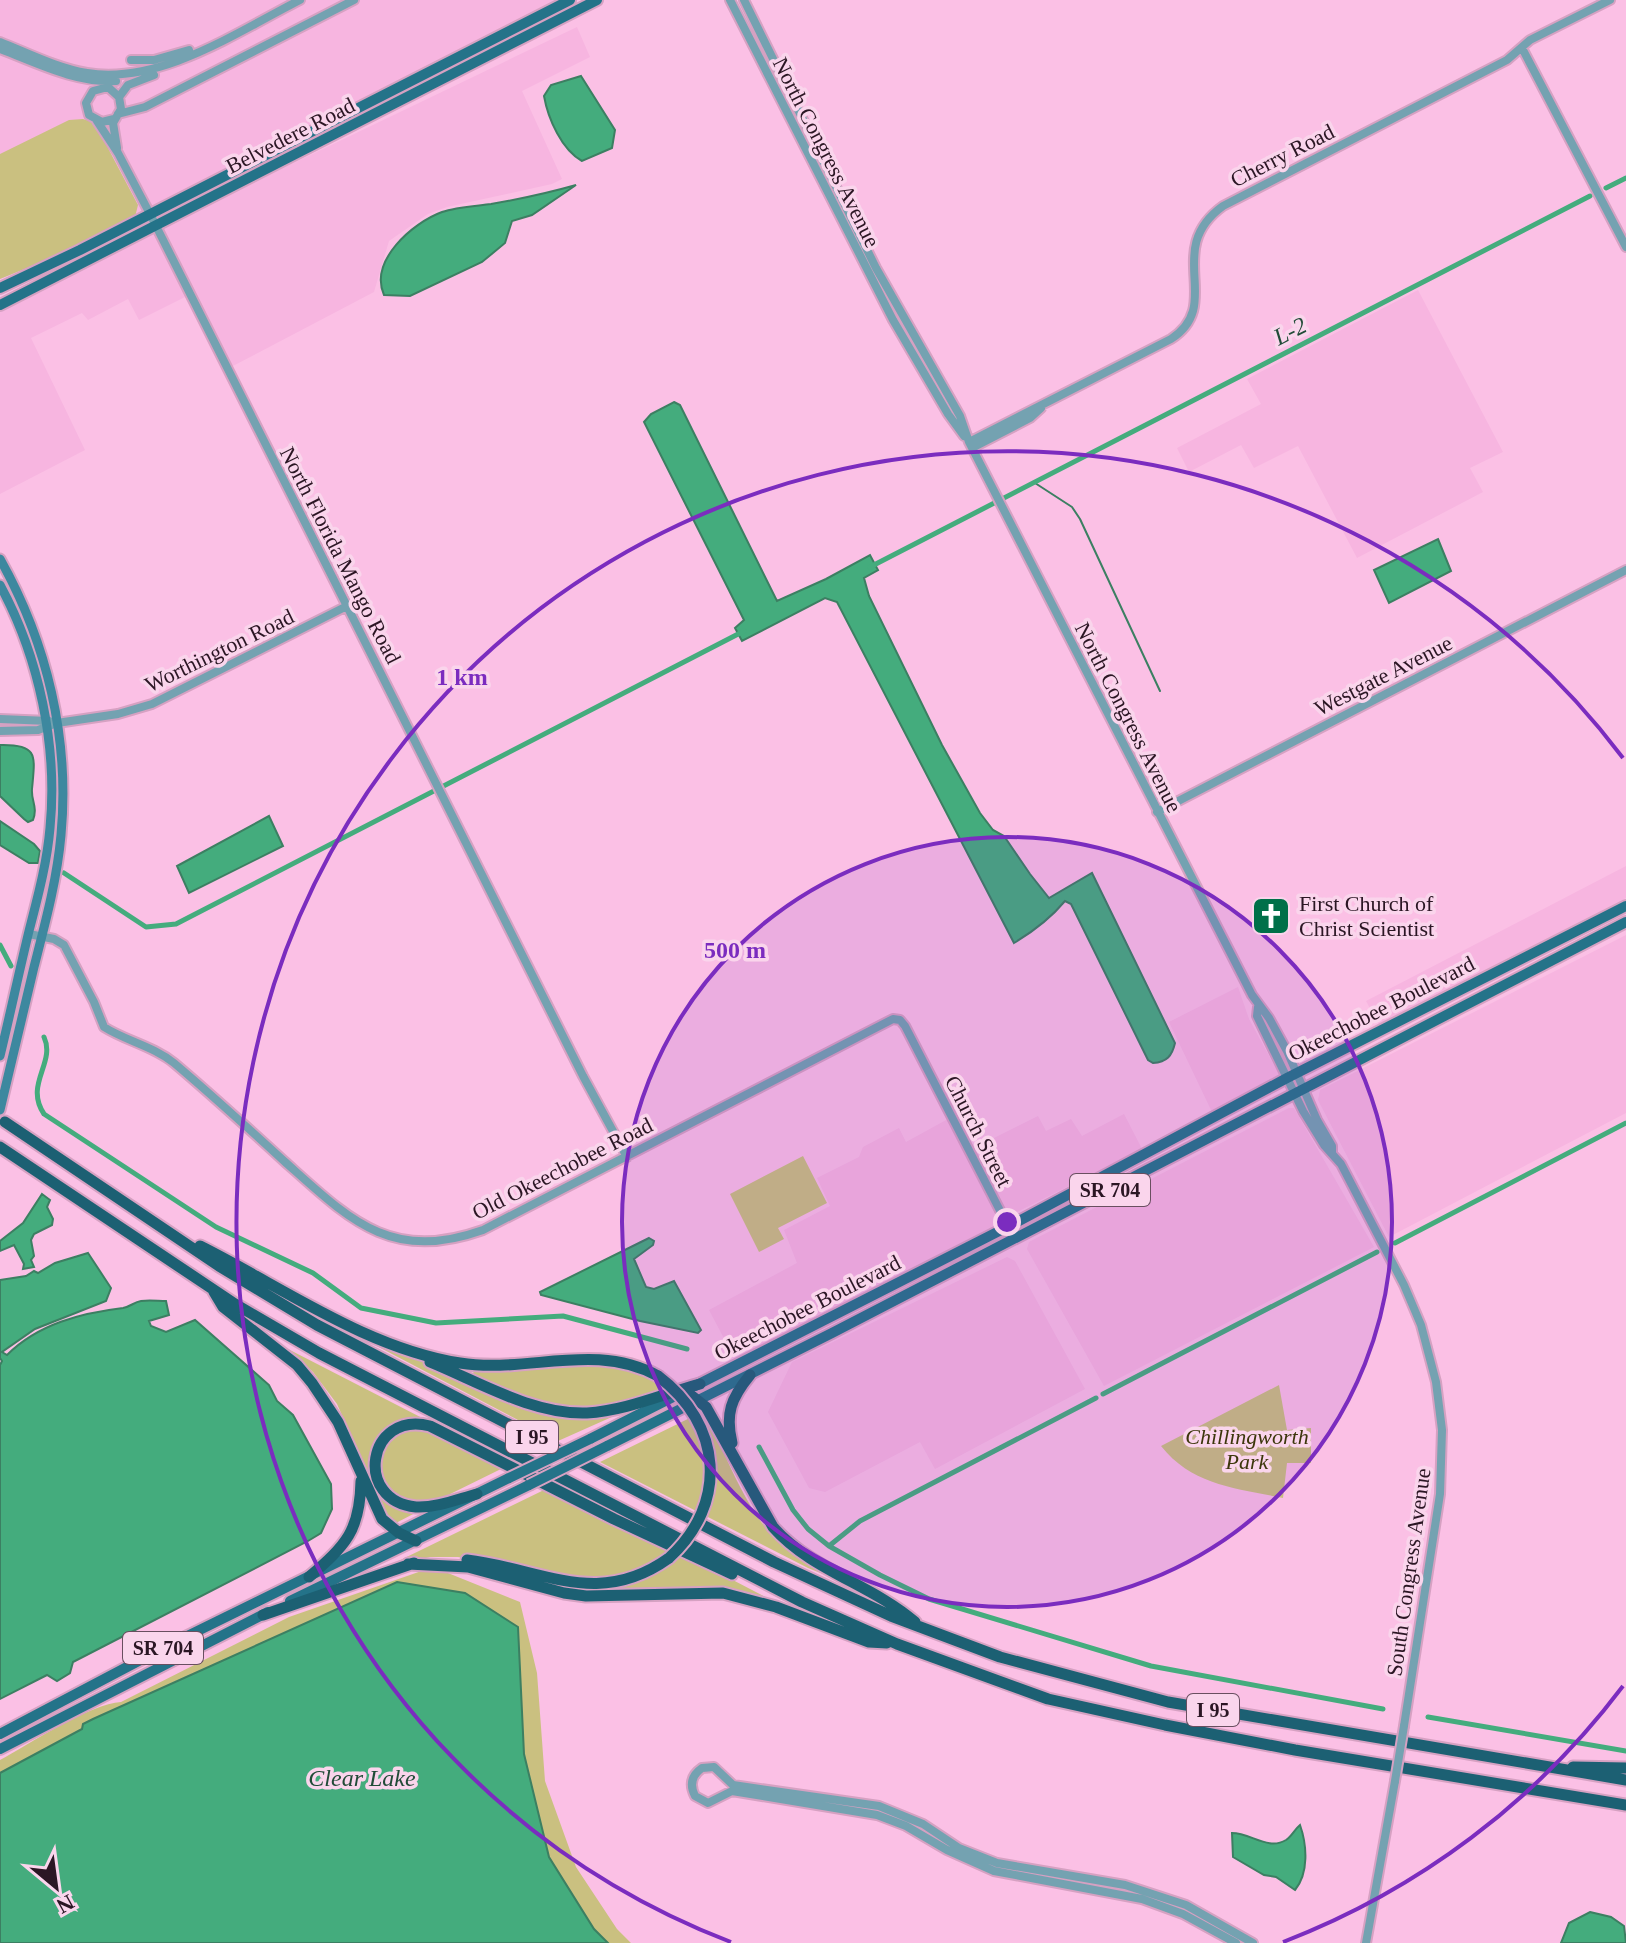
<svg xmlns="http://www.w3.org/2000/svg" width="1626" height="1943" font-family="Georgia,serif">
<style>
.built{fill:#f7b5e0}
.green{fill:#cac080}
.water{fill:#44ac7d;stroke:#3c7f62;stroke-width:2}
.lines{fill:none;stroke-linecap:round;stroke-linejoin:round}
.stream{stroke:#3c7f62;stroke-width:2}
.canal{stroke:#44ac7d;stroke-width:5}
.tertiary-casing{stroke:#d6a1c2;stroke-width:12}
.secondary-casing{stroke:#d6a1c2;stroke-width:13}
.primary-casing{stroke:#d6a1c2;stroke-width:14}
.motorway-casing{stroke:#d6a1c2;stroke-width:15}
.tertiary{stroke:#74a2b1;stroke-width:8}
.secondary{stroke:#3d889f;stroke-width:9}
.primary{stroke:#247389;stroke-width:10}
.motorway{stroke:#1c6073;stroke-width:11}
.tertiary-bridge-casing{stroke:#d6a1c2;stroke-width:12;stroke-linecap:butt}
.primary-bridge-casing{stroke:#d6a1c2;stroke-width:14;stroke-linecap:butt}
.motorway-bridge-casing{stroke:#d6a1c2;stroke-width:15;stroke-linecap:butt}
.tertiary-bridge{stroke:#74a2b1;stroke-width:8}
.primary-bridge{stroke:#247389;stroke-width:10}
.motorway-bridge{stroke:#1c6073;stroke-width:11}
.ring{fill:none;stroke:#7b2cbf;stroke-width:4}
.labels{text-anchor:middle;stroke-width:7;stroke-linejoin:round;paint-order:stroke}
.shield{fill:#fad5ec;stroke:#694f60;stroke-width:2}
.shield-label{font-size:20px;font-weight:bold;fill:#2b1624}
.street-label{font-size:22px;fill:#2b1624;stroke:#fad5ec}
.poi-label{font-size:22px;fill:#2b1624;stroke:#fad5ec;text-anchor:start}
.park-label{font-size:22px;font-style:italic;fill:#3c360b;stroke:#fad5ec}
.water-label{font-size:24px;font-style:italic;fill:#214b37;stroke:#fad5ec}
.centre{fill:#7b2cbf;stroke:#fad5ec;stroke-width:4}
.ring-label{font-size:24px;text-anchor:middle;font-weight:bold;fill:#7b2cbf;stroke:#fad5ec;stroke-width:7;stroke-linejoin:round;paint-order:stroke}
</style>
<rect width="100%" height="100%" fill="#fbc0e5"/>
<path class="built" d="M0 0H559L308 129 276 141 231 164 215 175 66 252 0 279Z
M577 27 590 57 522 91 562 179 552 184 447 207 428 214 389 241 374 292 231 367 195 292 139 320 128 299 88 320 82 313 31 338 85 450 0 494V308L106 253Z
M1418 290 1503 452 1470 468 1483 492 1357 558 1298 446 1254 468 1241 445 1189 472 1177 448 1261 404 1247 379Z
M1626 866V898L1379 1025 1366 1001Z
M1626 935V1113L1389 1237 1318 1100 1320 1090Z
M1238 987 1249 1019 1280 1076 1212 1112 1169 1022Z
M1289 1108H1294L1374 1247 1104 1386 1027 1249 1029 1242Z
M1124 1114 1142 1149 1007 1217 972 1149 1038 1116 1046 1131 1071 1119 1082 1136Z
M948 1119 999 1223 736 1361 709 1310 797 1263 784 1230 830 1206 817 1178 859 1157 863 1147 899 1128 906 1142Z
M1007 1257 1015 1261 1085 1389 935 1469 920 1442 825 1492 809 1488 768 1412 792 1362Z"/>
<path class="green" d="M83 119 93 122 104 136 109 150 138 205 135 217 66 252 0 279V154L69 120Z
M803 1156 827 1203 778 1228 784 1239 759 1252 730 1194Z
M329 1321 530 1407 632 1408 558 1441Z
M288 1349 430 1422 392 1428 374 1479 419 1511 394 1524 388 1518 337 1404 313 1372Z
M613 1364 649 1376 665 1387C648 1394 630 1402 612 1406 564 1418 515 1394 472 1376L475 1368Z
M1279 1385 1287 1430 1311 1428V1463H1287L1283 1498C1236 1488 1193 1486 1161 1446Z
M700 1413 707 1417C727 1457 748 1516 782 1545 799 1560 819 1570 840 1581L808 1568 600 1462Z
M425 1428 503 1468 436 1501 408 1503 383 1486 378 1455 397 1431Z
M546 1489 673 1550 627 1577 582 1580 458 1557H430L382 1569Z
M681 1553 779 1604 758 1598 597 1591 625 1586 648 1578Z
M433 1567 520 1602 537 1673 545 1781 576 1867 617 1929 631 1943H608L594 1929 549 1857 524 1754 518 1627 397 1582 93 1719 83 1724 82 1729 0 1773V1760C28 1745 91 1703 121 1702L289 1617Z"/>
<path class="water" d="M581 76 615 130 612 148 582 161C562 150 548 119 544 96L551 85Z
M576 185 532 215 512 221 505 243 482 262 410 296 384 295C369 261 412 223 442 212 456 207 476 206 491 204 520 199 548 193 576 185Z
M674 402 680 405 777 601 826 579 870 555 878 570 864 578 869 596 942 745 980 813 993 830 1004 836 1030 874 1049 898 1092 873 1175 1043C1172 1056 1167 1062 1153 1063L1148 1060 1071 904 1065 901C1050 919 1034 931 1014 943L837 602 825 598 742 641 735 628 744 620 644 422 651 414Z
M1438 539 1451 571 1389 603 1374 570Z
M0 745C39 744 35 756 32 789 31 801 38 807 33 820L28 822 24 819 0 796Z
M269 816 283 846 189 893 177 866Z
M0 821 34 844 40 851 38 863H29L0 845Z
M42 1194 50 1200 47 1207 53 1219 52 1225 34 1234 31 1240 34 1256 31 1260 34 1267 23 1269 24 1264 14 1245 0 1251V1241L23 1223Z
M649 1238 654 1241 653 1245 634 1259 646 1287 654 1289 674 1281 701 1330 698 1333 640 1321 541 1295 540 1292Z
M88 1253 111 1288 106 1301 35 1329 2 1352 7 1355C38 1324 81 1313 123 1308 130 1307 134 1302 141 1301 149 1300 158 1301 166 1301L169 1315 149 1321 151 1326 166 1332 195 1320 269 1385 277 1401 293 1415 331 1484 332 1509 321 1533 308 1541 73 1662 70 1673 57 1681 47 1675 0 1699V1365L2 1361 0 1358V1280L26 1276 34 1271 38 1273 55 1263Z
M397 1582 465 1593 518 1627 524 1754 549 1857 594 1929 608 1943H0V1773L82 1729 83 1724 93 1719Z
M1300 1825C1307 1845 1309 1873 1295 1890L1276 1877 1264 1875 1233 1857 1232 1833C1251 1833 1268 1851 1286 1840 1292 1836 1294 1830 1300 1825Z
M1590 1912 1611 1917 1624 1926 1626 1943H1561L1569 1923Z"/>
<g class="lines">
<path class="stream" d="M1035 483 1072 507 1080 519 1160 691"/>
<path class="canal" d="M1606 188 1626 178
M870 567 1590 196
M64 873 146 927 176 924 744 631
M0 945 11 966
M44 1037C56 1063 24 1084 44 1114L216 1227 313 1273 361 1308 436 1323 563 1316 687 1349
M1395 1243 1626 1123
M1103 1394 1377 1252
M759 1447 793 1510 808 1529 829 1546 880 1575 929 1599 1151 1666 1383 1709
M829 1546 860 1521 1096 1398
M1428 1717 1626 1751"/>
<defs>
<path id="tertiary" d="M730 0 893 320 948 414 964 436
M744 0 876 268 960 416 969 442 1252 995 1269 1018 1287 1051 1317 1120 1332 1146V1152
M0 42C28 53 57 68 87 73 160 85 237 32 300 0
M1522 48 1626 247
M0 49C37 63 75 83 116 81
M131 60H154L189 50
M119 97 128 85 154 75
M118 114 145 107 354 0
M114 119 102 122 89 115 86 103 93 91 108 87 119 97 121 109 113 123 117 148
M97 121 118 153 150 214 583 1076 627 1157
M969 442 1171 339C1225 304 1162 250 1223 206L1507 60 1530 40 1610 0
M972 448 1030 418 1041 408
M0 719 49 721
M0 731 38 730 57 723 118 714 152 704 347 606
M1157 812 1626 570
M29 934 54 939 64 945 94 1002 104 1027C126 1041 153 1046 174 1063 212 1095 248 1128 284 1161 349 1219 390 1263 483 1230L893 1019 900 1020 905 1026 1010 1230
M1258 1007 1257 1016 1303 1111 1324 1145 1341 1164 1404 1285 1421 1325 1436 1382 1442 1430 1440 1494 1404 1726
M1236 1943 1183 1914 1142 1899 994 1871 947 1850 906 1826 877 1815 732 1791 708 1803 695 1796C689 1784 692 1775 702 1768L714 1767 733 1785 879 1806 923 1824 959 1848 997 1863 1125 1885 1186 1905 1253 1943
M1366 1943 1395 1781"/>
<path id="secondary" d="M0 559C47 643 70 739 61 835 57 880 45 924 34 967 23 1015 11 1062 0 1110
M0 585C39 657 58 746 50 828 47 863 38 896 29 931 19 972 10 1015 0 1056"/>
<path id="primary" d="M0 288 80 250 570 0
M0 305 597 0
M695 1386 1019 1221 1287 1078 1626 906
M590 1439 681 1393
M607 1446 832 1333 1626 922
M290 1601 529 1485
M0 1734 165 1647 509 1478
M0 1749 268 1612"/>
<path id="motorway" d="M5 1122 219 1266 317 1325 774 1562 891 1616 1000 1657 1168 1702 1626 1780
M0 1147 235 1304 319 1353 802 1602 897 1644 1048 1699 1165 1725 1295 1750 1626 1805
M200 1246C284 1288 366 1348 460 1363 528 1374 594 1341 658 1376
M214 1292 223 1307 297 1365 312 1383 338 1422 382 1519 399 1533 416 1541
M430 1362C479 1382 533 1415 587 1413 625 1411 663 1394 700 1384
M678 1395 692 1396 706 1407 773 1527C812 1571 871 1584 915 1622
M732 1443C725 1414 731 1398 750 1375
M477 1494C458 1499 436 1508 416 1507 353 1501 367 1410 430 1426L614 1519 732 1574
M467 1560C543 1569 598 1609 669 1558
M408 1564 468 1567 564 1593 586 1596 723 1593 776 1607 869 1642 887 1643
M309 1577C346 1545 360 1531 361 1481
M263 1615 414 1563
M1573 1767 1626 1768"/>
</defs>
<use href="#tertiary" class="tertiary-casing"/>
<use href="#secondary" class="secondary-casing"/>
<use href="#primary" class="primary-casing"/>
<use href="#motorway" class="motorway-casing"/>
<use href="#tertiary" class="tertiary"/>
<use href="#secondary" class="secondary"/>
<use href="#primary" class="primary"/>
<use href="#motorway" class="motorway"/>
<defs>
<path id="tertiary-bridge" d="M1395 1781 1404 1726"/>
<path id="primary-bridge" d="M509 1478 590 1439
M529 1485 607 1446"/>
<path id="motorway-bridge" d="M658 1376C722 1424 729 1503 669 1558"/>
</defs>
<use href="#tertiary-bridge" class="tertiary-bridge-casing"/>
<use href="#primary-bridge" class="primary-bridge-casing"/>
<use href="#motorway-bridge" class="motorway-bridge-casing"/>
<use href="#tertiary-bridge" class="tertiary-bridge"/>
<use href="#primary-bridge" class="primary-bridge"/>
<use href="#motorway-bridge" class="motorway-bridge"/>
</g>
<circle cx="1007" cy="1222" r="385" fill="#7b2cbf" fill-opacity=".12"/>
<g class="ring">
<circle cx="1007" cy="1222" r="385"/>
<path d="M1623 1686A771 771 0 0 1 1283 1942M731 1942A771 771 0 1 1 1623 758"/>
</g>
<defs>
<symbol id="church-square" viewBox="-11 -11 22 22"><rect x="-9" y="-9" width="18" height="18" rx="4" fill="#007049" stroke="#fad5ec"/><path d="M-1.2-6h2.4v3.5h3.3v2.4h-3.3V6h-2.4V-.1h-3.3v-2.4h3.3Z" fill="#fff"/></symbol>
</defs>
<g fill-rule="evenodd">
<use href="#church-square" x="1249" y="894" width="44" height="44"/>
</g>
<g class="labels">
<g class="shield">
<rect x="1070" y="1174" width="80" height="32" rx="6"/>
<rect x="506" y="1421" width="52" height="32" rx="6"/>
<rect x="123" y="1632" width="80" height="32" rx="6"/>
<rect x="1187" y="1694" width="52" height="32" rx="6"/>
</g>
<g class="shield-label">
<text x="1110" y="1197">SR 704</text>
<text x="532" y="1444">I 95</text>
<text x="163" y="1655">SR 704</text>
<text x="1213" y="1717">I 95</text>
</g>
<g class="street-label">
<text transform="translate(290 135) rotate(-27)" y="8">Belvedere Road</text>
<text transform="translate(827 152) rotate(63)" y="8">North Congress Avenue</text>
<text transform="translate(1282 155) rotate(-27)" y="8">Cherry Road</text>
<text transform="translate(341 555) rotate(63)" y="8">North Florida Mango Road</text>
<text transform="translate(219 650) rotate(-26)" y="8">Worthington Road</text>
<text transform="translate(1383 675) rotate(-27)" y="8">Westgate Avenue</text>
<text transform="translate(1129 717) rotate(63)" y="8">North Congress Avenue</text>
<text transform="translate(1381 1008) rotate(-27)" y="8">Okeechobee Boulevard</text>
<text transform="translate(979 1131) rotate(63)" y="8">Church Street</text>
<text transform="translate(562 1168) rotate(-27)" y="8">Old Okeechobee Road</text>
<text transform="translate(807 1307) rotate(-27)" y="8">Okeechobee Boulevard</text>
<text transform="translate(1408 1572) rotate(-82)" y="8">South Congress Avenue</text>
</g>
<g class="poi-label">
<text x="1299" y="911">First Church of<tspan x="1299" dy="25">Christ Scientist</tspan></text>
</g>
<g class="park-label">
<text x="1247" y="1444">Chillingworth<tspan x="1247" dy="25">Park</tspan></text>
</g>
<g class="water-label">
<text transform="translate(1290 331) rotate(-27)" y="8">L-2</text>
<text x="362" y="1786">Clear Lake</text>
</g>
</g>
<circle cx="1007" cy="1222" r="12" class="centre"/>
<g class="ring-label">
<text x="462" y="685">1 km</text>
<text x="735" y="958">500 m</text>
</g>
<g transform="translate(56 1887) rotate(151)" stroke="#fad5ec" stroke-width="6" paint-order="stroke">
<path d="M0-6L14 30L0 20L-14 30Z" fill="#2b1624"/>
<text y="-12" font-size="22" font-weight="bold" text-anchor="middle" fill="#2b1624">N</text>
</g>
</svg>
